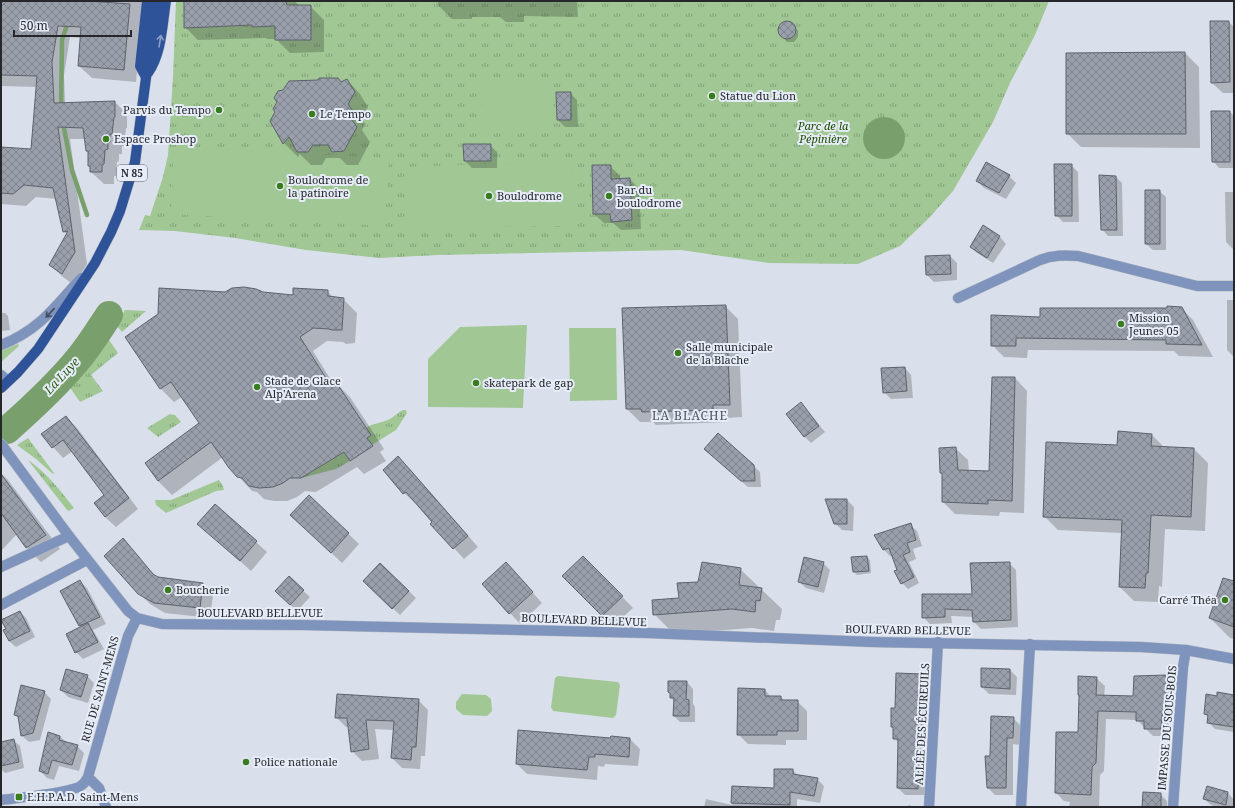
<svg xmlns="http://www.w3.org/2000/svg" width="1235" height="808" font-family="'Noto Serif',serif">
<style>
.grass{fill:url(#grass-tufts)}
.pitch{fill:#a0c794}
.water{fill:#789f6c}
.shadow{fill:#0003}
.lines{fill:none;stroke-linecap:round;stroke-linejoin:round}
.stream{stroke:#789f6c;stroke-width:4.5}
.river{stroke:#789f6c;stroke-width:28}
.building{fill:url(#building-cross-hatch);stroke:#5d626c}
.minor-casing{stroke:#b6bbc5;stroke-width:11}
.tertiary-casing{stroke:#b6bbc5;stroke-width:11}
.primary-casing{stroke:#b6bbc5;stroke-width:11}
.minor{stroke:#7f94bc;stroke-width:10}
.tertiary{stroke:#7f94bc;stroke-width:10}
.primary{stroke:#2f5399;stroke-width:10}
.oneway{stroke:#8ba0c8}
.oneway2{stroke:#444d5e}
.poi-dot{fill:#387c1d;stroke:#e7edf8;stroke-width:1.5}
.labels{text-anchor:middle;stroke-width:4;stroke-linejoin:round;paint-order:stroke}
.shield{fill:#e7edf8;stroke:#5f6268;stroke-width:1}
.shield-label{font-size:10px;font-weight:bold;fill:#25272b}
.poi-label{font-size:11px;fill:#25272b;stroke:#e7edf8;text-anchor:start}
.park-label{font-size:11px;font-style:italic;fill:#1a4c01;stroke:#e7edf8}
.street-label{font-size:11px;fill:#25272b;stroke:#e7edf8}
.water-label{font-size:12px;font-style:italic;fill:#2a5c16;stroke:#e7edf8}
.neighbourhood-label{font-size:12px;letter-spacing:1px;fill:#4d535c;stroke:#e7edf8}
</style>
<defs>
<pattern id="grass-tufts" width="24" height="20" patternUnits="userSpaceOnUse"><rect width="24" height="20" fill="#a0c794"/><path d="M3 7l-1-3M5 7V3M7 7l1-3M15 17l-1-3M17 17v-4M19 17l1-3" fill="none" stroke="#82a279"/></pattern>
<pattern id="building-cross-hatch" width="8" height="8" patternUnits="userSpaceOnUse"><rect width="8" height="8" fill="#9aa0ab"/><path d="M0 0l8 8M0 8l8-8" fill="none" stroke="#7d828b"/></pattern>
</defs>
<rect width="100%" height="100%" fill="#dae0eb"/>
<path class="grass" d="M176 1H1049L1035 35 1010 83 993 122 953 191 929 218 900 246 858 264 769 263 681 250 438 255 379 258 306 250 235 238 175 231 139 230 145 215 150 216 163 177 168 155 173 77Z
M125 310 146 311 122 332 116 325Z
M107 337 118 353 91 375 103 391 80 402 69 386Z
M18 344 19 346 1 362V351Z
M403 410H406L407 413 396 430 372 445 367 438 371 435 366 428C373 423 382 423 390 419 395 416 398 412 403 410Z
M170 414 175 415 181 422 158 437 147 428Z
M28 438 54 473 53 474 36 459 17 445Z
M344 452 350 461 336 469 301 478Z
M28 460C47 473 60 490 74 508L69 511 67 510Z
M219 480 223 486 224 490 216 491 166 513 156 505 155 500H171Z"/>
<path class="pitch" d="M482 81H549V127H482Z
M174 147 389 158 385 226 171 214Z
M572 161 573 226 405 228 404 167Z
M527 325 523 408 428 407V359L460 327Z
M569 328H616L617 400 570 401Z
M558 676 618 682 620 685 616 715 613 718 553 711 551 707 555 678Z
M462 694 486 695 491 699 492 711 487 716 463 715 456 709V702Z"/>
<path class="water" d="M863 138a21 21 0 1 1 42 0a21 21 0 1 1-42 0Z"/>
<path class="shadow" d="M1 1H83L109 4V1H144L136 82 92 78 79 66 81 38 70 37 64 75 65 103 115 102 127 114V128H126L124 146H122V154H119V161L117 162 116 176H114V184H104L91 172V168L89 166V153L87 150 86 139H70L87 264 74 285 63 277 50 265 67 234 64 232 57 199 36 197 26 206 1 204V148L32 150 37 87 1 86Z
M185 1H295L299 6H310L324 20V52L290 53 276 39H267L266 38 198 40 185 27Z
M438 1H577L578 17 524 16V22H506L500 17H472V19H452L438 5Z
M1229 22 1234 27V93H1223L1212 83Z
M783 23H790L798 31V37L794 42H787L780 34V26Z
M1185 53 1199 67 1200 148 1081 147 1067 133Z
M338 79 342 82 347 80 360 94 368 107 361 118 365 124 362 130 370 142 358 165H347L340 158H326L322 165H311L300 154 298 157 284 143 271 121 319 81Z
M570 93 577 100 578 127H565L558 120Z
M1230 112 1234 116V168H1219L1213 161Z
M490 145 497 152V168H472L465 161Z
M1071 165 1078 172 1079 222H1063L1056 215Z
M610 166 620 176V180L630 179 639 189 641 229 621 230 613 223H604L594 214Z
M1009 176 1016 183 1006 199 984 188 977 181Z
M1116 177 1122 183 1123 236H1108L1102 229Z
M1159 191 1166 197V250H1153L1146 244Z
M1225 192H1234V250L1226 242Z
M984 227 1000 237 1006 244 993 263 977 253 971 247Z
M950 256 957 263V280L934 282 927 275Z
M327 291 334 298 343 299 357 313 355 343 346 344 343 342 327 341 313 351 334 385 336 383 350 397 384 449 380 452 386 461 364 474 357 467 316 492 305 491 297 497 287 501H274L264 499 257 492 252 491 238 476 223 457 172 495 158 481 146 464 200 424 182 397 174 402 160 388 225 293H263L294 296Z
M1227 300H1234V357L1227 350Z
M725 306 738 319 742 417 726 418V422L656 425 653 422H640L627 409Z
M1181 308 1193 320 1213 357 1179 356 1174 351 1028 350 1027 358 1004 357 992 345 1041 318Z
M1 313H5L8 316 10 330 1 331Z
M905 368 911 375 913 398 891 399 884 392Z
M1015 378 1027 391 1024 513 1000 512 999 516 955 514 943 502V475L941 473 955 448 968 460 969 472H990Z
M801 403 825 432 811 443 804 436Z
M66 417 77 428 138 509 116 527 105 517 106 495 73 451 63 458 53 447Z
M1152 435 1165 448 1194 449 1208 463 1205 531 1165 529 1162 587 1159 586 1158 602 1134 601 1120 587 1122 533 1058 530 1044 516 1118 446Z
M711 455 754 466 760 472 761 487H748Z
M409 468 478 547 464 559 432 524 434 522 416 502 415 503 404 493Z
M1 473 8 480 60 549 41 562 27 548 17 534 1 551Z
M309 496 359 544 342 563 302 525Z
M847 500 854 507 853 531 842 530 835 523Z
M199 524 256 542 267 552 251 571Z
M910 525 917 531 922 546 913 549 916 559 909 562 919 583 908 589 902 583 893 555 890 556 884 550Z
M123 539 157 578 203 584 213 595 210 618 165 613 150 604 139 593Z
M583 557 633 608 613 626 564 576Z
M867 557 870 560 871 573 857 575 854 572Z
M823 563 830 570 824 593 806 588 799 582Z
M1009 563 1016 570 1018 627 981 629 974 622V617L951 616 952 623 930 624 923 617 973 595Z
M740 569 782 609 780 620H776L774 631 752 628 674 634 654 614 680 599 699 583Z
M516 574 542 603 520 624 510 613Z
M289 578 310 597 297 611 283 598Z
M80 581 87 588 106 624 93 630 104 649 83 659 76 652 82 628 80 625Z
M1234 583V639L1230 638 1210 618Z
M371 588 409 591 416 598 400 615Z
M20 612 26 618 35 637 16 647 9 641 4 631 7 629Z
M982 669 1010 670 1017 677 1016 695 989 694 982 687Z
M897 674 922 675 929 682 928 697 924 696 923 768 926 770 925 795H905L898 788 899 743 894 738V730L892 727 895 710Z
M87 676 94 683 88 703 68 697 61 690Z
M1165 676 1173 685V723H1169V736H1153L1137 720 1106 719 1104 771 1100 775 1099 807H1069L1070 802 1064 801 1056 793 1057 733H1079L1096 678 1105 686 1104 696 1134 697Z
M687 682 693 689V704L695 707V722H680L674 716V701L671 697Z
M765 690 771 697H781L785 701H797L807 711V740H786V745L748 744 738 734Z
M44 692 51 699 40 740 29 742 22 736 20 720 15 715Z
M1234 696V732L1215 729 1208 722 1209 718 1205 714 1218 697Z
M418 700 428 710 425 756H421L420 769 402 768 392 758 394 730 375 729 379 759 362 761 352 751 349 727H346L336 717Z
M1013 718 1020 725V745L1013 744V795H995L988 788 991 756Z
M49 733 60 736 67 743 77 746 84 753 79 771 59 766 54 780 47 778 40 771Z
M611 739H630L640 749 638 766 605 764 604 767 598 766 597 780 527 774 517 764Z
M13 740 20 746 24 768 5 773 1 769V743Z
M793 770 798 776 817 779 824 786 820 803 797 799V807H704L706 799 732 805 733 788 775 789Z
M1228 793 1234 800V807H1217L1211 805 1204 799Z
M1160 794 1167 801V807H1143Z
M910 805 912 807H905Z"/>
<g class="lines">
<path class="stream" d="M61 107 62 40 68 22
M63 123 72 170 87 215"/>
<path class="river" d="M7 430C32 408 57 385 79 358 90 345 99 330 109 315"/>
</g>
<path class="building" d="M1 1H88L130 4 124 70 78 66 81 27 58 26 52 62 54 103 115 101V117H114L112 134H110V142H108V149L105 150 104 164 102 165V172H90V166H88V151H86L83 128 58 127 75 252 62 274 49 265 68 231 63 232 53 188 24 185 13 194 1 193V147L31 149 37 76 1 75Z
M184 1H286L287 5H311V40H275V26L252 27V25L184 28Z
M1210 21H1229L1230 82 1211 83Z
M778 30a9 9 0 1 1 18 0a9 9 0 1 1-18 0Z
M1185 52 1186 134H1066V53Z
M319 78H338L341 82 347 79 355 92 348 104 352 110 349 116 357 127 344 151 332 152 328 145H313L308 152H297L289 137 283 144 270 121 275 112 273 109 277 102 274 98 278 91 283 90 289 81 318 80Z
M556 92H571V120H557Z
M1211 111H1230V162H1212Z
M463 144H491V161H464Z
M986 162 1010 175 999 193 976 181Z
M1054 164H1072V216H1055Z
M592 165H611V179L630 178 632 220 611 222 610 214H593Z
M1099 175 1116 176 1117 230H1101Z
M1145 190H1160V244H1145Z
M983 225 1000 236 987 258 970 247Z
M950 255 951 274 926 275 925 256Z
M244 287 256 289 263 292 293 295V288L328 290V296L344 298 342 330H332L329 329 313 328 300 337 331 386 336 382 371 435 367 438 373 446 350 461 344 452 301 478H290L283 483 273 487 259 488 249 486 242 478 237 477 229 468 211 442 158 481 145 463 199 423 171 382 160 389 125 337 158 314 159 288 225 292 232 288Z
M726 305 730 405H713V410L642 412 641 409H626L622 308Z
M1167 306 1182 307 1202 345 1166 344V340L1016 338V346H991V315L1040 317V308H1167Z
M905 367 907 391 883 393 881 368Z
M992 377H1015L1012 501 988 500V504L942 502V473H940L939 448 956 447 958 470 989 471Z
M801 402 819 426 804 437 786 414Z
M66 416 129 498 105 517 94 503 104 495 63 440 52 448 41 434Z
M1118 431 1152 434 1151 446 1194 448 1191 517 1151 515 1148 573H1146L1145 588 1119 587 1122 520 1043 517 1046 442 1117 445Z
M718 433 754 465 755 481H741L704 449Z
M398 456 468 536 453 549 430 524 432 522 406 492 403 494 383 470Z
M1 474 46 535 26 548 1 513Z
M309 495 349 533 331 553 290 515Z
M825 499H847V524H834Z
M215 504 257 541 240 561 197 524Z
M911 523 916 540 907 543 910 552 903 555 914 577 901 584 894 571 897 570 889 548 883 550 874 535Z
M123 538 153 574 158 577 203 583 200 608 154 603 138 594 104 556Z
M583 556 623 596 602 616 562 576Z
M867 556 869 571 853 572 851 557Z
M804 557 824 562 818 587 798 582Z
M506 562 533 592 509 614 482 584Z
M702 562 741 568 739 585 762 588 760 601 756 600 755 612 732 609 653 615 652 600 679 598 677 583 698 582Z
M1010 562 1011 620 973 622 972 610 945 609V617L922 618V594H972L970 563Z
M380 563 409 591 392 609 363 581Z
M289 576 304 590 290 605 275 591Z
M1223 578 1234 581V627L1209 618Z
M80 580 100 617 79 626 60 591Z
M20 611 30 631 9 641 3 630 6 629 1 620Z
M88 623 98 642 75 653 66 634Z
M981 668 1010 669V689L981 687Z
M66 669 88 675 81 697 60 690Z
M896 673 922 674V690H918L917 762 919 763 918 789 897 788 898 739H893V727H891V708H895Z
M1166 675V716L1162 715 1161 729H1144V721H1136V712L1098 711 1096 763 1092 767 1091 795 1055 793 1056 732H1078L1079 695H1078V676L1097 677 1096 695 1133 696 1134 676Z
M668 681H687L686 699 689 700V716H673L674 698H670V693L668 692Z
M21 685 45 691 33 733 21 736 18 716 14 715Z
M738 688 765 689V696H781V700H798V731H777V735H737Z
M1217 692 1234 695V727L1207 723 1208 715 1204 714 1206 694 1217 696Z
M337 694 419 699 416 747H412L411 760 391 758 394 721 366 720 369 749 351 752 347 718H335Z
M991 716 1014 717 1013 738H1007L1006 788H987L985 756H990Z
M518 730 610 738 611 736 630 738 629 757 595 754V757H589L587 770 516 764Z
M48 732 60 736 59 740 78 745 72 765 52 760 48 774 39 771Z
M14 739 19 762 1 766V742Z
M774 769H793V774L818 778 814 796 790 792V805L731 803 732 786 774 788Z
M1207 786 1228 792 1226 805 1203 799Z
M1143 792 1161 793V807H1142Z"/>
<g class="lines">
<defs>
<path id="minor" d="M958 298 1040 260C1053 255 1064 255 1078 256L1197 286H1234
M1 345C38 331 55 307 81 278
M1 375 8 381
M1 567 69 536
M1 605 87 560
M88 777 99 788 106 807
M1 800C16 798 73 793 82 785 85 783 86 780 88 777L128 636 137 618
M929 807 938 642
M1021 807 1030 644
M1173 807 1183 667 1186 650"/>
<path id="tertiary" d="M1 444 69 536 128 611 137 618 162 624 302 625 647 633 872 642 1141 647 1186 650 1234 659"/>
<path id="primary" d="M148 73C162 53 162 25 166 1
M146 77 140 66 147 1
M1 388 18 372 38 349 95 263 111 232 120 211 135 162 156 1"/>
</defs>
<use href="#minor" class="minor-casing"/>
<use href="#tertiary" class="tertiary-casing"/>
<use href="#primary" class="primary-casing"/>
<use href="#minor" class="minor"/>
<use href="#tertiary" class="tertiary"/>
<use href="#primary" class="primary"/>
</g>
<defs><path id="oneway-shaft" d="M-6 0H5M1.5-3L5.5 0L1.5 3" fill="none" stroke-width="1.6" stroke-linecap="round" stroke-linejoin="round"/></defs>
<use class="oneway" href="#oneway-shaft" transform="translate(160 41) rotate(-81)"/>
<use class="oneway2" href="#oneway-shaft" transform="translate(50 313) rotate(133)"/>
<g class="poi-dot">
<circle cx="712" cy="96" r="4"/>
<circle cx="219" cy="110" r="4"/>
<circle cx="312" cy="114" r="4"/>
<circle cx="106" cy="139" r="4"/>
<circle cx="280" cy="186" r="4"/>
<circle cx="489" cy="196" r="4"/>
<circle cx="609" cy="196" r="4"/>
<circle cx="1121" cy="324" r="4"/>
<circle cx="678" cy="353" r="4"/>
<circle cx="476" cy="383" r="4"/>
<circle cx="257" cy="387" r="4"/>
<circle cx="168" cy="590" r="4"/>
<circle cx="1225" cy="600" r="4"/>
<circle cx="246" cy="762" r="4"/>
<rect x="15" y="793" width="8" height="8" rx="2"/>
</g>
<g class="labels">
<rect class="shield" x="117" y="165" width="30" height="16" rx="3"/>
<g class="shield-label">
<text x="132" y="177">N 85</text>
</g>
<g class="poi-label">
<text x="720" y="100">Statue du Lion</text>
<text x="211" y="114" text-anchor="end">Parvis du Tempo</text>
<text x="320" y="118">Le Tempo</text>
<text x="114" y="143">Espace Proshop</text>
<text x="288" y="184">Boulodrome de<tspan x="288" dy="13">la patinoire</tspan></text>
<text x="617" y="194">Bar du<tspan x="617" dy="13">boulodrome</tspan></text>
<text x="497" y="200">Boulodrome</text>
<text x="1129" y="322">Mission<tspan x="1129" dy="13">Jeunes 05</tspan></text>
<text x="686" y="351">Salle municipale<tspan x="686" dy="13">de la Blache</tspan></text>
<text x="265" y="385">Stade de Glace<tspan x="265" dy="13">Alp'Arena</tspan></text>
<text x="484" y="387">skatepark de gap</text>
<text x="176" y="594">Boucherie</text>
<text x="1217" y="604" text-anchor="end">Carré Théa</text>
<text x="254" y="766">Police nationale</text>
<text x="27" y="801">E.H.P.A.D. Saint-Mens</text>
</g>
<g class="park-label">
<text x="823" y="130">Parc de la<tspan x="823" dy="13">Pépinière</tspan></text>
</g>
<g class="street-label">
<text x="260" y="617">BOULEVARD BELLEVUE</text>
<text transform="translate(584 620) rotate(2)" y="4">BOULEVARD BELLEVUE</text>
<text transform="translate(908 630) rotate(1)" y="4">BOULEVARD BELLEVUE</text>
<text transform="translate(100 689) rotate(-74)" y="4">RUE DE SAINT-MENS</text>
<text transform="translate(922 724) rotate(-87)" y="4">ALLÉE DES ÉCUREUILS</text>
<text transform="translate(1167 728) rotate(-85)" y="4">IMPASSE DU SOUS-BOIS</text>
</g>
<g class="water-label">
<text transform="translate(62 376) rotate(-47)" y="4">La Luye</text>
</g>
<g class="neighbourhood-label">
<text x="690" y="420">LA BLACHE</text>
</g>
</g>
<rect width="1235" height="808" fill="none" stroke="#25272b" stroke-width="4"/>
<path d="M14 30v6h117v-6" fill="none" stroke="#25272b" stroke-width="2"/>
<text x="20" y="30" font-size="12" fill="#25272b" stroke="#e7edf8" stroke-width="3" paint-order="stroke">50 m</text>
</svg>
